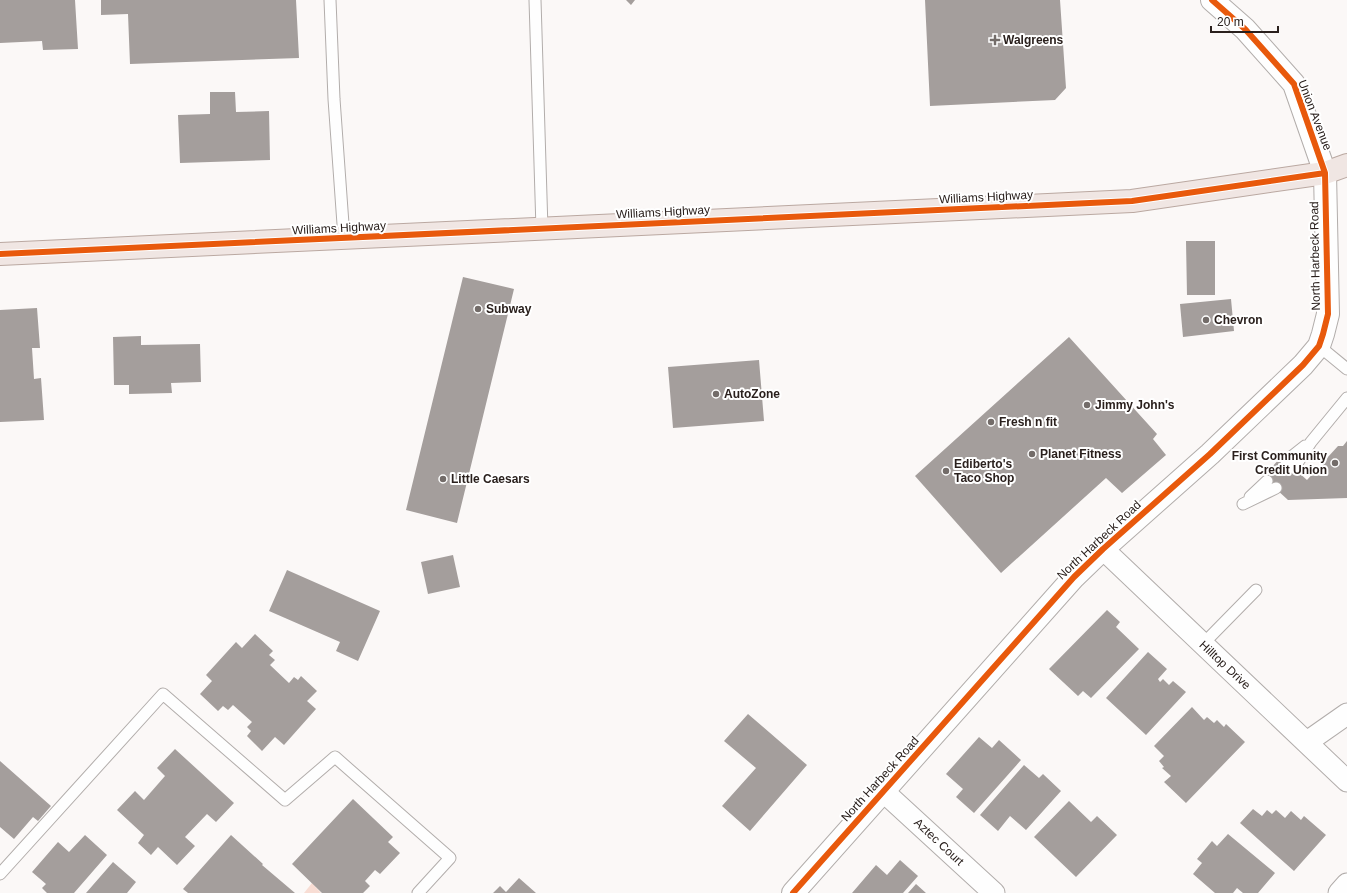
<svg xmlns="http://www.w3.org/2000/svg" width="1347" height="893" font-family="Arial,sans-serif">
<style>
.green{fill:#f8ddd4}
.building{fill:#a49e9c}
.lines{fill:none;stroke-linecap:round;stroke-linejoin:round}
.service-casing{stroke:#b2adab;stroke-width:13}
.minor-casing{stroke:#b2adab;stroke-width:23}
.tertiary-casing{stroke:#b2adab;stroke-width:24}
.primary-casing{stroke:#baa8a1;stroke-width:24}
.service{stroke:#fefefe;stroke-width:11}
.minor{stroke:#fefefe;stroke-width:21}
.tertiary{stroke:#fefefe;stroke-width:22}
.primary{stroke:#f0e6e3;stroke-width:22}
.cycleway-casing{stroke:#fff;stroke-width:8}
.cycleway{stroke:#e8590c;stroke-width:6}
.poi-dot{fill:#736c69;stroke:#fff;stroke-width:1.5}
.labels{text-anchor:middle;stroke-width:4;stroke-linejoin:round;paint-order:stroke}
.poi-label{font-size:12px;font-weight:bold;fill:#2a201d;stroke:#fff;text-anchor:start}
.street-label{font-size:12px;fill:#2a201d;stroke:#fff}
</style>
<rect width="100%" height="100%" fill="#fbf8f7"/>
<path class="green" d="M312 883 321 893H304Z"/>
<path class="building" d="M0 0H75L78 49 43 50 42 41 0 43Z
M101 0H296L299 58 130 64 128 14 101 15Z
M626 0H635L631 5Z
M925 0H1060L1066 88 1055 100 930 106Z
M210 92H235L236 112 269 111 270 160 180 163 178 115 210 114Z
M1186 241H1215V295H1187Z
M463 277 514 289 457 523 406 510Z
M1231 299 1234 331 1183 337 1180 304Z
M37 308 40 348H32L34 379 41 378 44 420 0 422V310Z
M141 336V345L200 344 201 382 171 383 172 393 129 394V385H114L113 337Z
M1069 337 1157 434 1153 439 1166 455 1122 493 1106 478 1001 573 915 476Z
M759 360 764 421 673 428 668 367Z
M1347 441V498L1288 500 1263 477 1281 457 1307 480 1338 446H1343Z
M453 555 460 587 428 594 421 562Z
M287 570 380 611 358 661 336 651 340 642 269 611Z
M1107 610 1120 622 1116 627 1139 649 1091 698 1083 691 1078 696 1049 669Z
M255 634 273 651 269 655 275 660 270 665 289 683 294 677 298 680 301 676 317 691 307 701 316 709 284 745 275 737 262 751 247 736 251 731 247 727 252 722 233 705 228 710 223 706 218 711 200 694 212 681 206 675 236 642 242 648Z
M1148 652 1167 669 1158 679 1160 682 1163 679 1169 685 1173 681 1186 692 1146 735 1106 698Z
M1192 707 1204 720 1207 717 1214 723 1217 720 1224 727 1226 724 1245 742 1186 803 1164 782 1171 776 1162 768 1164 767 1159 761 1164 756 1154 746Z
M748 714 807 765 750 831 722 806 756 768 724 741Z
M979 737 992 748 999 740 1021 760 974 813 956 797 963 789 946 774Z
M175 749 234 803 216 822 207 814 185 837 195 846 177 865 158 847 151 855 138 843 144 835 117 810 135 791 144 800 165 776 157 768Z
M0 761 51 806 38 821 33 817 14 839 0 827Z
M1024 765 1039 778 1043 774 1061 791 1026 830 1010 816 998 831 980 815Z
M353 799 393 837 388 842 400 853 380 874 375 870 365 881 370 886 363 893H322L292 864Z
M1069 801 1091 822 1097 816 1117 835 1076 877 1034 837Z
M1253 809 1262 816 1267 810 1272 814 1276 810 1285 818 1291 811 1301 820 1304 816 1326 835 1294 871 1240 823Z
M1228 834 1275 873 1258 893H1243L1237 888 1233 893H1215L1193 874 1202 863 1197 859 1212 841 1217 846Z
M85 835 107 855 74 893H47L42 888 46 884 32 872 58 842 69 852Z
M231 835 263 864 262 865 295 893H188L183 889Z
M900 860 918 876 903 893H852L876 865 887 875Z
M113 862 136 882 127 893H86Z
M519 878 536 893H493L500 886 506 892Z
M916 884 926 893H908Z"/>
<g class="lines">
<defs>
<path id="service" d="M330 0 334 99 344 238
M535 0 542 229
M1319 346 1347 369
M1286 461 1305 446
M1294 468 1311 442 1347 398
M1250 497 1267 481
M1243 504 1276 488
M1203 644 1256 590
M0 874 163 694 285 800 335 757 450 858 418 893"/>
<path id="minor" d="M1103 549 1347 781
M1307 742 1347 714
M884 792 994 893
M1339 893 1347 884"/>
<path id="tertiary" d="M793 893 1074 577 1103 549 1210 454 1303 365 1319 346 1323 334 1328 314 1325 173 1294 84 1245 29 1212 0"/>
<path id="primary" d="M0 254 1132 201 1325 173 1347 165"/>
</defs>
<use href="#service" class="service-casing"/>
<use href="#minor" class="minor-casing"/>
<use href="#tertiary" class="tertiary-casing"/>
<use href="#primary" class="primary-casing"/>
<use href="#service" class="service"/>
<use href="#minor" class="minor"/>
<use href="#tertiary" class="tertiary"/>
<use href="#primary" class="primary"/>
<defs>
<path id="cycleway" d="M0 254 1132 201 1325 173
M793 893 1074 577 1103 549 1210 454 1303 365 1319 346 1323 334 1328 314 1325 173 1294 84 1245 29 1212 0"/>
</defs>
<use href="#cycleway" class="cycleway-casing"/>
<use href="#cycleway" class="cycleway"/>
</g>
<g class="poi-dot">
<path d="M993 34h4v4h4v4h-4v4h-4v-4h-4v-4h4z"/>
<circle cx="478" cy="309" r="4"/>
<circle cx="1206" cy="320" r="4"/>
<circle cx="716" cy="394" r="4"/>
<circle cx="1087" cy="405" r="4"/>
<circle cx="991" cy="422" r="4"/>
<circle cx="1032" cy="454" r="4"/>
<circle cx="1335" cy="463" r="4"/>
<circle cx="946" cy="471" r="4"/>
<circle cx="443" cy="479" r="4"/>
</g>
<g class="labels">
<g class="poi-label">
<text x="1003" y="44">Walgreens</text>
<text x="486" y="313">Subway</text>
<text x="1214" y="324">Chevron</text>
<text x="724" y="398">AutoZone</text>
<text x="1095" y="409">Jimmy John's</text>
<text x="999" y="426">Fresh n fit</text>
<text x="1040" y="458">Planet Fitness</text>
<text x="1327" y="460" text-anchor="end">First Community<tspan x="1327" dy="14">Credit Union</tspan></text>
<text x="954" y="468">Ediberto's<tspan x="954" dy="14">Taco Shop</tspan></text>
<text x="451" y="483">Little Caesars</text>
</g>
<g class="street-label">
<text transform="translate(1315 115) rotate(69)" y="4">Union Avenue</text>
<text transform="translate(986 197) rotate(-3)" y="4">Williams Highway</text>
<text transform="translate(663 212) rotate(-3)" y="4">Williams Highway</text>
<text transform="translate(339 228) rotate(-3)" y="4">Williams Highway</text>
<text transform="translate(1315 256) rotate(-91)" y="4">North Harbeck Road</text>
<text transform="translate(1099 540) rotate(-43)" y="4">North Harbeck Road</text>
<text transform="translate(1225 665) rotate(43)" y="4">Hilltop Drive</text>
<text transform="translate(880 779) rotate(-48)" y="4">North Harbeck Road</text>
<text transform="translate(939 842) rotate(43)" y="4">Aztec Court</text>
</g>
</g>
<path d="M1211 26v6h67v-6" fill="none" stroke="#2a201d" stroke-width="2"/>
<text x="1217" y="26" font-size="12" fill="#2a201d" stroke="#ffffff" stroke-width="3" paint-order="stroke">20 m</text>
</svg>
